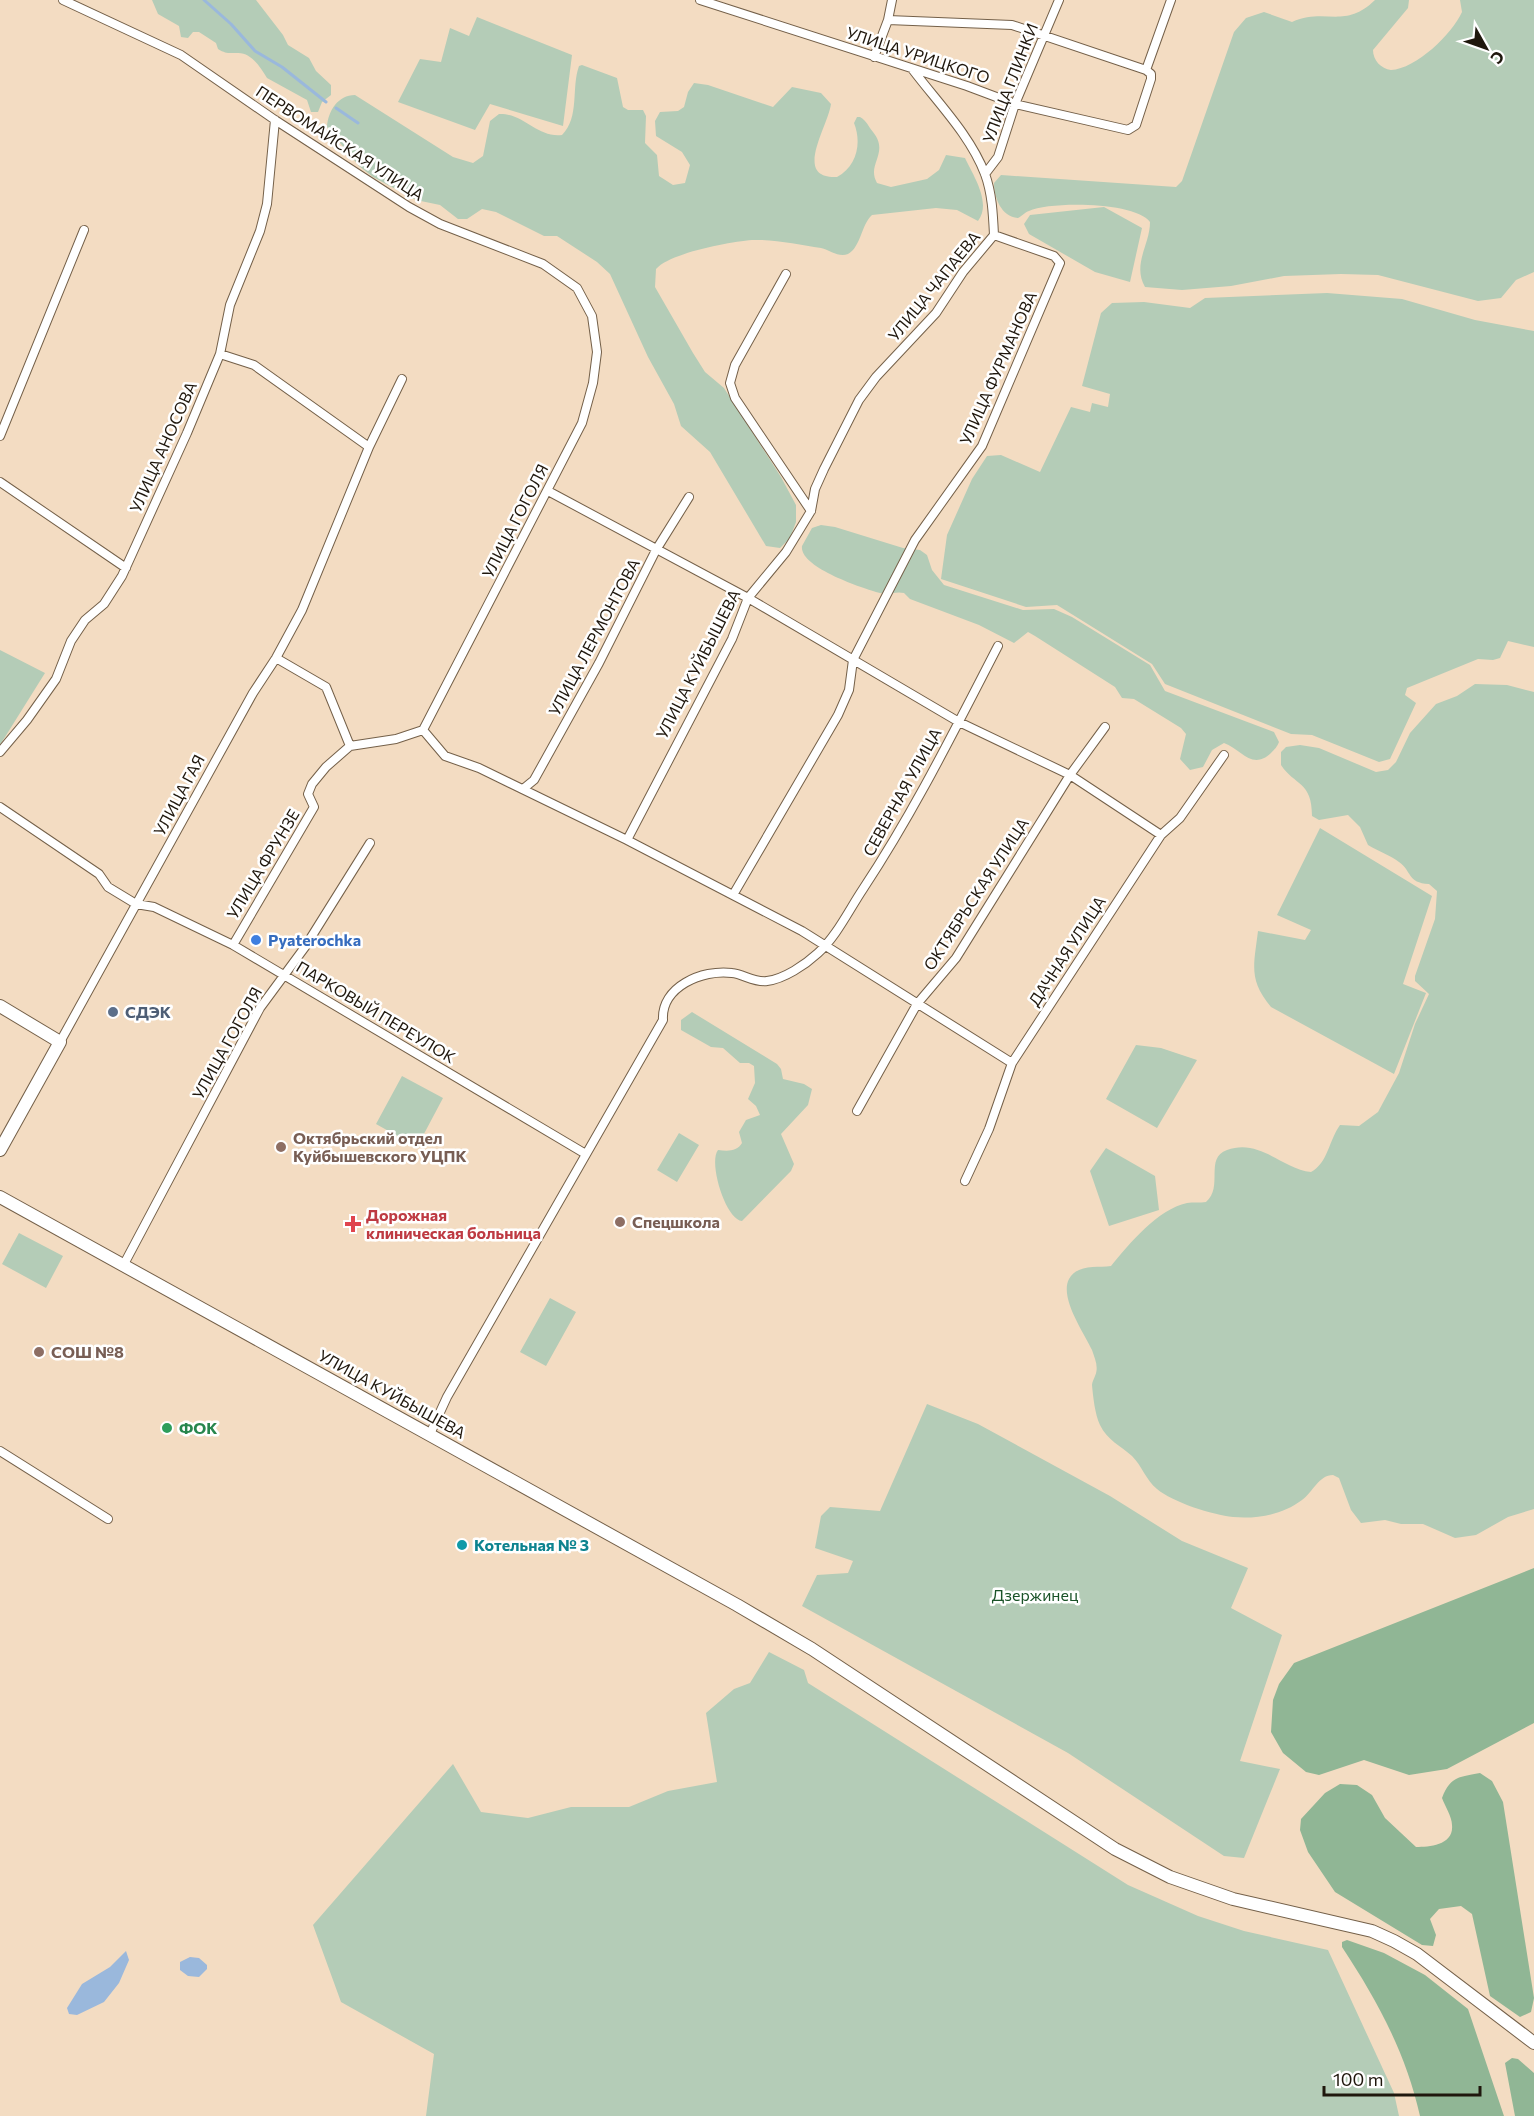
<svg xmlns="http://www.w3.org/2000/svg" width="1534" height="2116" font-family="Commissioner,sans-serif">
<style>
.green{fill:#b4ccb7}
.forest{fill:#90b695}
.water{fill:#9ab8dc}
.lines{fill:none;stroke-linecap:round;stroke-linejoin:round}
.stream{stroke:#9ab8dc;stroke-width:3}
.street-casing{stroke:#746049;stroke-width:10}
.secondary-casing{stroke:#746049;stroke-width:14}
.street{stroke:#fff;stroke-width:8}
.secondary{stroke:#fff;stroke-width:12}
.shop-dot{fill:#3f7fe0;stroke:#fff;stroke-width:2}
.service-dot{fill:#5c6f8a;stroke:#fff;stroke-width:2}
.education-dot{fill:#8d6e63;stroke:#fff;stroke-width:2}
.health-dot{fill:#e0444e;stroke:#fff;stroke-width:2}
.leisure-dot{fill:#2e9e5b;stroke:#fff;stroke-width:2}
.culture-dot{fill:#0f9aa8;stroke:#fff;stroke-width:2}
.labels{text-anchor:middle;stroke-width:5;stroke-linejoin:round;paint-order:stroke}
.street-label{font-size:16px;fill:#1f170d;stroke:#fff}
.shop-label{font-size:16px;font-weight:bold;fill:#366cbe;stroke:#fff;text-anchor:start}
.service-label{font-size:16px;font-weight:bold;fill:#4e5e75;stroke:#fff;text-anchor:start}
.education-label{font-size:16px;font-weight:bold;fill:#785e54;stroke:#fff;text-anchor:start}
.health-label{font-size:16px;font-weight:bold;fill:#be3a42;stroke:#fff;text-anchor:start}
.leisure-label{font-size:16px;font-weight:bold;fill:#27864d;stroke:#fff;text-anchor:start}
.culture-label{font-size:16px;font-weight:bold;fill:#0d838f;stroke:#fff;text-anchor:start}
.park-label{font-size:16px;fill:#1a5328;stroke:#fff}
</style>
<rect width="100%" height="100%" fill="#f3dcc2"/>
<path class="green" d="M152 0H256L283 35 288 45 309 58 316 71 331 85V95L322 102 318 112H311L307 100 267 78C261 69 252 52 237 53 229 53 226 54 218 49L216 43 199 32H193L188 38 181 37 179 26 158 14Z
M1375 0H1409L1408 8 1373 50C1373 60 1381 69 1391 70 1416 69 1452 34 1462 12L1460 0H1534V272L1516 280 1501 298 1478 301 1378 275 1341 274 1284 276 1231 286 1182 290 1145 287C1132 264 1150 245 1150 222 1136 202 1051 201 1029 211 1025 212 1022 216 1018 218 1001 217 994 197 994 183L1001 175 1176 187 1182 181 1234 32 1246 18 1264 12 1292 22C1326 7 1344 30 1375 0Z
M477 17 572 55 563 126 490 104 475 130 398 102 420 59 441 62 450 28 469 36Z
M582 65 617 78 623 107 628 110H643L646 116 645 143 657 155 659 176 673 185 685 183 690 165 682 152 656 136 655 121 660 112 678 111 684 107 688 92 694 83 708 85 773 107 792 87 821 93 831 104C828 127 792 179 837 177 857 166 862 143 854 123L857 117H860C867 121 868 126 873 132 890 153 866 164 877 183L891 187 927 179 939 170 946 155 965 158C973 175 992 203 978 221L957 210 936 208 872 215C861 225 861 247 848 254 839 258 830 250 821 248 800 245 774 239 752 240 729 242 670 253 656 269L655 287 693 353 705 372 724 388 781 477 796 505V522L790 538 780 548 766 546 710 452 681 426 674 404 648 357 610 274 597 262 557 236H544L496 212 482 209 467 219H458L440 205 416 200 373 177 359 166 327 127C328 111 338 95 355 95L453 157 473 163 483 156 490 121 499 114C524 113 537 138 562 135 580 117 571 88 579 66Z
M1104 207 1142 228 1130 282 1095 272 1029 234 1024 224 1030 215Z
M1327 293 1402 299 1475 320 1534 331V647L1508 641 1500 658 1493 660 1478 659 1407 688 1405 695 1416 703 1390 759 1379 762 1312 735 1291 734 1165 684 1152 664 1057 605 1026 607 941 579 947 535 972 479 987 456 1001 455 1040 472 1071 407 1090 412 1092 403 1108 407 1110 394 1082 386 1101 313 1112 303 1144 302 1190 308 1205 298Z
M821 525 835 527 903 548 920 550 927 555 932 570 944 585 1023 610 1054 609 1072 617 1150 665 1165 691 1274 732 1279 742C1277 747 1275 749 1271 753 1252 771 1241 749 1224 743L1212 750 1203 767 1190 770 1180 759 1186 734 1181 728 1134 699 1122 698 1115 687 1035 636 1028 632 1014 643 979 625 910 599 904 593C896 591 888 595 880 593 862 588 799 567 802 546L812 528Z
M0 650 45 673 0 745Z
M1475 684 1507 685 1534 692V1509L1508 1517 1476 1535 1455 1538 1423 1524H1401L1385 1520 1361 1523 1351 1510 1339 1478 1333 1475C1319 1475 1313 1492 1302 1500 1282 1515 1257 1519 1233 1517 1213 1515 1172 1502 1157 1489 1146 1480 1142 1466 1132 1456 1121 1446 1107 1440 1100 1425 1095 1415 1093 1396 1092 1385 1092 1382 1094 1379 1095 1376 1099 1367 1095 1359 1092 1350 1085 1334 1059 1298 1069 1279 1077 1264 1097 1268 1111 1266 1129 1244 1158 1209 1187 1203 1193 1202 1200 1203 1206 1202 1224 1187 1204 1158 1227 1150 1260 1138 1282 1169 1311 1172 1328 1163 1329 1140 1340 1125L1359 1126 1378 1112 1399 1073 1415 1024 1429 994 1415 981V976L1435 919 1437 891 1429 884C1407 883 1412 871 1399 862 1390 855 1378 851 1368 845L1360 827 1348 815 1319 820 1312 816C1312 781 1295 786 1281 765V752L1286 747 1300 745 1319 748 1376 772 1388 770 1396 762 1410 733 1436 704 1457 696Z
M1320 828 1432 896 1403 984 1426 993 1394 1074 1271 1007C1248 979 1254 965 1258 931L1305 940 1311 930 1277 915Z
M692 1012 777 1064 781 1069 783 1079 804 1084 812 1089 808 1105 781 1134 794 1164 791 1171 742 1221C726 1220 708 1163 718 1150 727 1151 737 1152 742 1143L739 1132 746 1120 760 1115 756 1106 748 1099 755 1083 754 1066 749 1063H740L723 1048 711 1047 681 1030V1020Z
M1136 1045 1161 1048 1197 1060 1157 1128 1106 1099Z
M402 1076 443 1098 417 1147 376 1124Z
M679 1133 699 1145 677 1182 657 1170Z
M1106 1148 1155 1176 1159 1210 1109 1226 1090 1171Z
M19 1233 63 1256 46 1288 2 1264Z
M550 1298 576 1312 546 1366 520 1352Z
M927 1404 978 1424 1110 1496 1182 1541 1248 1568 1231 1608 1282 1635 1240 1761 1280 1769 1244 1858 1224 1856 1068 1753 802 1606 817 1575 848 1573 853 1561 815 1548 821 1516 830 1507 880 1511Z
M769 1652 804 1670 808 1683 1128 1885 1198 1916 1244 1931 1328 1950 1394 2093 1399 2116H426L434 2054 341 2002 313 1925 453 1764 481 1812 528 1818 571 1807H629L668 1791 717 1782 706 1713 734 1689 750 1683Z"/>
<path class="forest" d="M1534 1568V1723L1447 1769 1409 1775 1364 1760 1319 1775 1306 1772 1283 1753 1271 1732 1273 1700 1279 1684 1294 1663Z
M1480 1773 1492 1781 1503 1802 1534 1998 1531 2012 1520 2017 1490 1996 1472 1914 1461 1906 1439 1909 1430 1919 1436 1935 1433 1946 1422 1945 1335 1892 1308 1852 1300 1830 1301 1819 1325 1793 1340 1784 1357 1785 1372 1795 1385 1818 1416 1847C1430 1847 1454 1845 1452 1825 1452 1817 1445 1806 1442 1798 1450 1777 1458 1777 1480 1773Z
M1347 1940 1384 1953 1425 1975 1468 2009 1504 2116H1420C1406 2053 1377 2000 1342 1947V1942Z
M1512 2058 1518 2059 1534 2073V2116H1515L1505 2063Z"/>
<path class="water" d="M126 1951 129 1960 119 1983 104 2002 77 2015 69 2014 67 2008 82 1984 110 1967Z
M190 1957 199 1958 207 1965V1969L199 1977 188 1976 180 1970V1962Z"/>
<g class="lines">
<path class="stream" d="M204 0 231 24 255 51 282 67 326 102
M336 108 358 123"/>
<defs>
<path id="street" d="M63 0 181 55 275 120 409 207 440 224 543 264 577 288 592 316 597 352 593 383 582 423 423 730
M700 0 967 86 1015 104 1128 130 1136 125 1151 79V74L1146 70
M888 20 1012 25 1146 70
M874 57 888 20 892 0
M913 70C938 103 970 135 985 174 992 193 993 214 994 235
M1146 70 1171 0
M985 174 998 157 1015 104 1059 0
M786 274 735 365 730 383 735 398 811 511
M220 354 254 365 369 447
M0 436 84 230
M0 482 126 568
M548 491 748 598 959 722 1070 775 1161 835
M276 658 326 687 350 746
M423 730 445 756 479 768 627 840 802 931 1012 1063
M0 752 27 720 56 679 71 641 85 620 104 604 122 576 187 433 220 354 230 305 260 231 267 204 275 120
M523 789 534 780 599 663 656 550 689 497
M0 807 99 874 108 887 136 904 154 907 233 945 584 1153
M627 840 732 639 748 598 786 552 811 511 815 489 824 469 859 400 876 377 936 313 963 272 994 235
M733 895 838 715 849 690 853 660 915 540 982 446 1060 263 1054 256 994 235
M233 945 314 807 308 794 312 784 326 767 350 746 396 739 423 730
M60 1042 253 693 276 658 302 610 369 447 402 379
M857 1111 917 1004 956 958 1070 775 1105 727
M965 1181 989 1129 1012 1063 1161 835 1180 818 1224 755
M123 1266 260 1008 305 947 370 843
M430 1434 447 1397 663 1020C661 987 702 969 732 973 743 974 755 983 767 981 784 979 805 965 818 953 836 937 849 910 863 889 914 812 955 729 998 646
M0 1451 108 1519"/>
<path id="secondary" d="M0 1006 60 1042 0 1150
M0 1197 737 1605 812 1649 1115 1849 1170 1877 1233 1899 1372 1931 1394 1941 1417 1954 1534 2043"/>
</defs>
<use href="#street" class="street-casing"/>
<use href="#secondary" class="secondary-casing"/>
<use href="#street" class="street"/>
<use href="#secondary" class="secondary"/>
</g>
<circle class="shop-dot" cx="256" cy="940" r="6"/>
<circle class="service-dot" cx="113" cy="1012" r="6"/>
<g class="education-dot">
<circle cx="281" cy="1147" r="6"/>
<circle cx="620" cy="1222" r="6"/>
<circle cx="39" cy="1352" r="6"/>
</g>
<path class="health-dot" d="M350 1215h6v6h6v6h-6v6h-6v-6h-6v-6h6z"/>
<circle class="leisure-dot" cx="167" cy="1428" r="6"/>
<circle class="culture-dot" cx="462" cy="1545" r="6"/>
<g class="labels">
<g class="street-label">
<text transform="translate(918 55) rotate(18)" y="6">УЛИЦА УРИЦКОГО</text>
<text transform="translate(1010 83) rotate(-69)" y="6">УЛИЦА ГЛИНКИ</text>
<text transform="translate(340 143) rotate(33)" y="6">ПЕРВОМАЙСКАЯ УЛИЦА</text>
<text transform="translate(934 286) rotate(-51)" y="6">УЛИЦА ЧАПАЕВА</text>
<text transform="translate(998 368) rotate(-66)" y="6">УЛИЦА ФУРМАНОВА</text>
<text transform="translate(163 447) rotate(-66)" y="6">УЛИЦА АНОСОВА</text>
<text transform="translate(515 521) rotate(-63)" y="6">УЛИЦА ГОГОЛЯ</text>
<text transform="translate(594 637) rotate(-62)" y="6">УЛИЦА ЛЕРМОНТОВА</text>
<text transform="translate(698 664) rotate(-63)" y="6">УЛИЦА КУЙБЫШЕВА</text>
<text transform="translate(902 792) rotate(-61)" y="6">СЕВЕРНАЯ УЛИЦА</text>
<text transform="translate(179 795) rotate(-62)" y="6">УЛИЦА ГАЯ</text>
<text transform="translate(263 864) rotate(-59)" y="6">УЛИЦА ФРУНЗЕ</text>
<text transform="translate(976 894) rotate(-57)" y="6">ОКТЯБРЬСКАЯ УЛИЦА</text>
<text transform="translate(1067 951) rotate(-57)" y="6">ДАЧНАЯ УЛИЦА</text>
<text transform="translate(376 1012) rotate(31)" y="6">ПАРКОВЫЙ ПЕРЕУЛОК</text>
<text transform="translate(227 1043) rotate(-61)" y="6">УЛИЦА ГОГОЛЯ</text>
<text transform="translate(392 1394) rotate(29)" y="6">УЛИЦА КУЙБЫШЕВА</text>
</g>
<g class="shop-label">
<text x="268" y="946">Pyaterochka</text>
</g>
<g class="service-label">
<text x="125" y="1018">СДЭК</text>
</g>
<g class="education-label">
<text x="293" y="1144">Октябрьский отдел<tspan x="293" dy="18">Куйбышевского УЦПК</tspan></text>
<text x="632" y="1228">Спецшкола</text>
<text x="51" y="1358">СОШ №8</text>
</g>
<g class="health-label">
<text x="366" y="1221">Дорожная<tspan x="366" dy="18">клиническая больница</tspan></text>
</g>
<g class="leisure-label">
<text x="179" y="1434">ФОК</text>
</g>
<g class="culture-label">
<text x="474" y="1551">Котельная № 3</text>
</g>
<g class="park-label">
<text x="1035" y="1601">Дзержинец</text>
</g>
</g>
<g transform="translate(1486 48) rotate(130)" stroke="#ffffff" stroke-width="4.5" paint-order="stroke">
<path d="M0-4.5L10 22L0 15L-10 22Z" fill="#1f170d"/>
<text y="-9" font-size="16" font-weight="bold" text-anchor="middle" fill="#1f170d">С</text>
</g>
<path d="M1324 2086v9h156v-9" fill="none" stroke="#1f170d" stroke-width="3"/>
<text x="1333" y="2086" font-size="18" fill="#1f170d" stroke="#ffffff" stroke-width="4.5" paint-order="stroke">100 m</text>
</svg>
